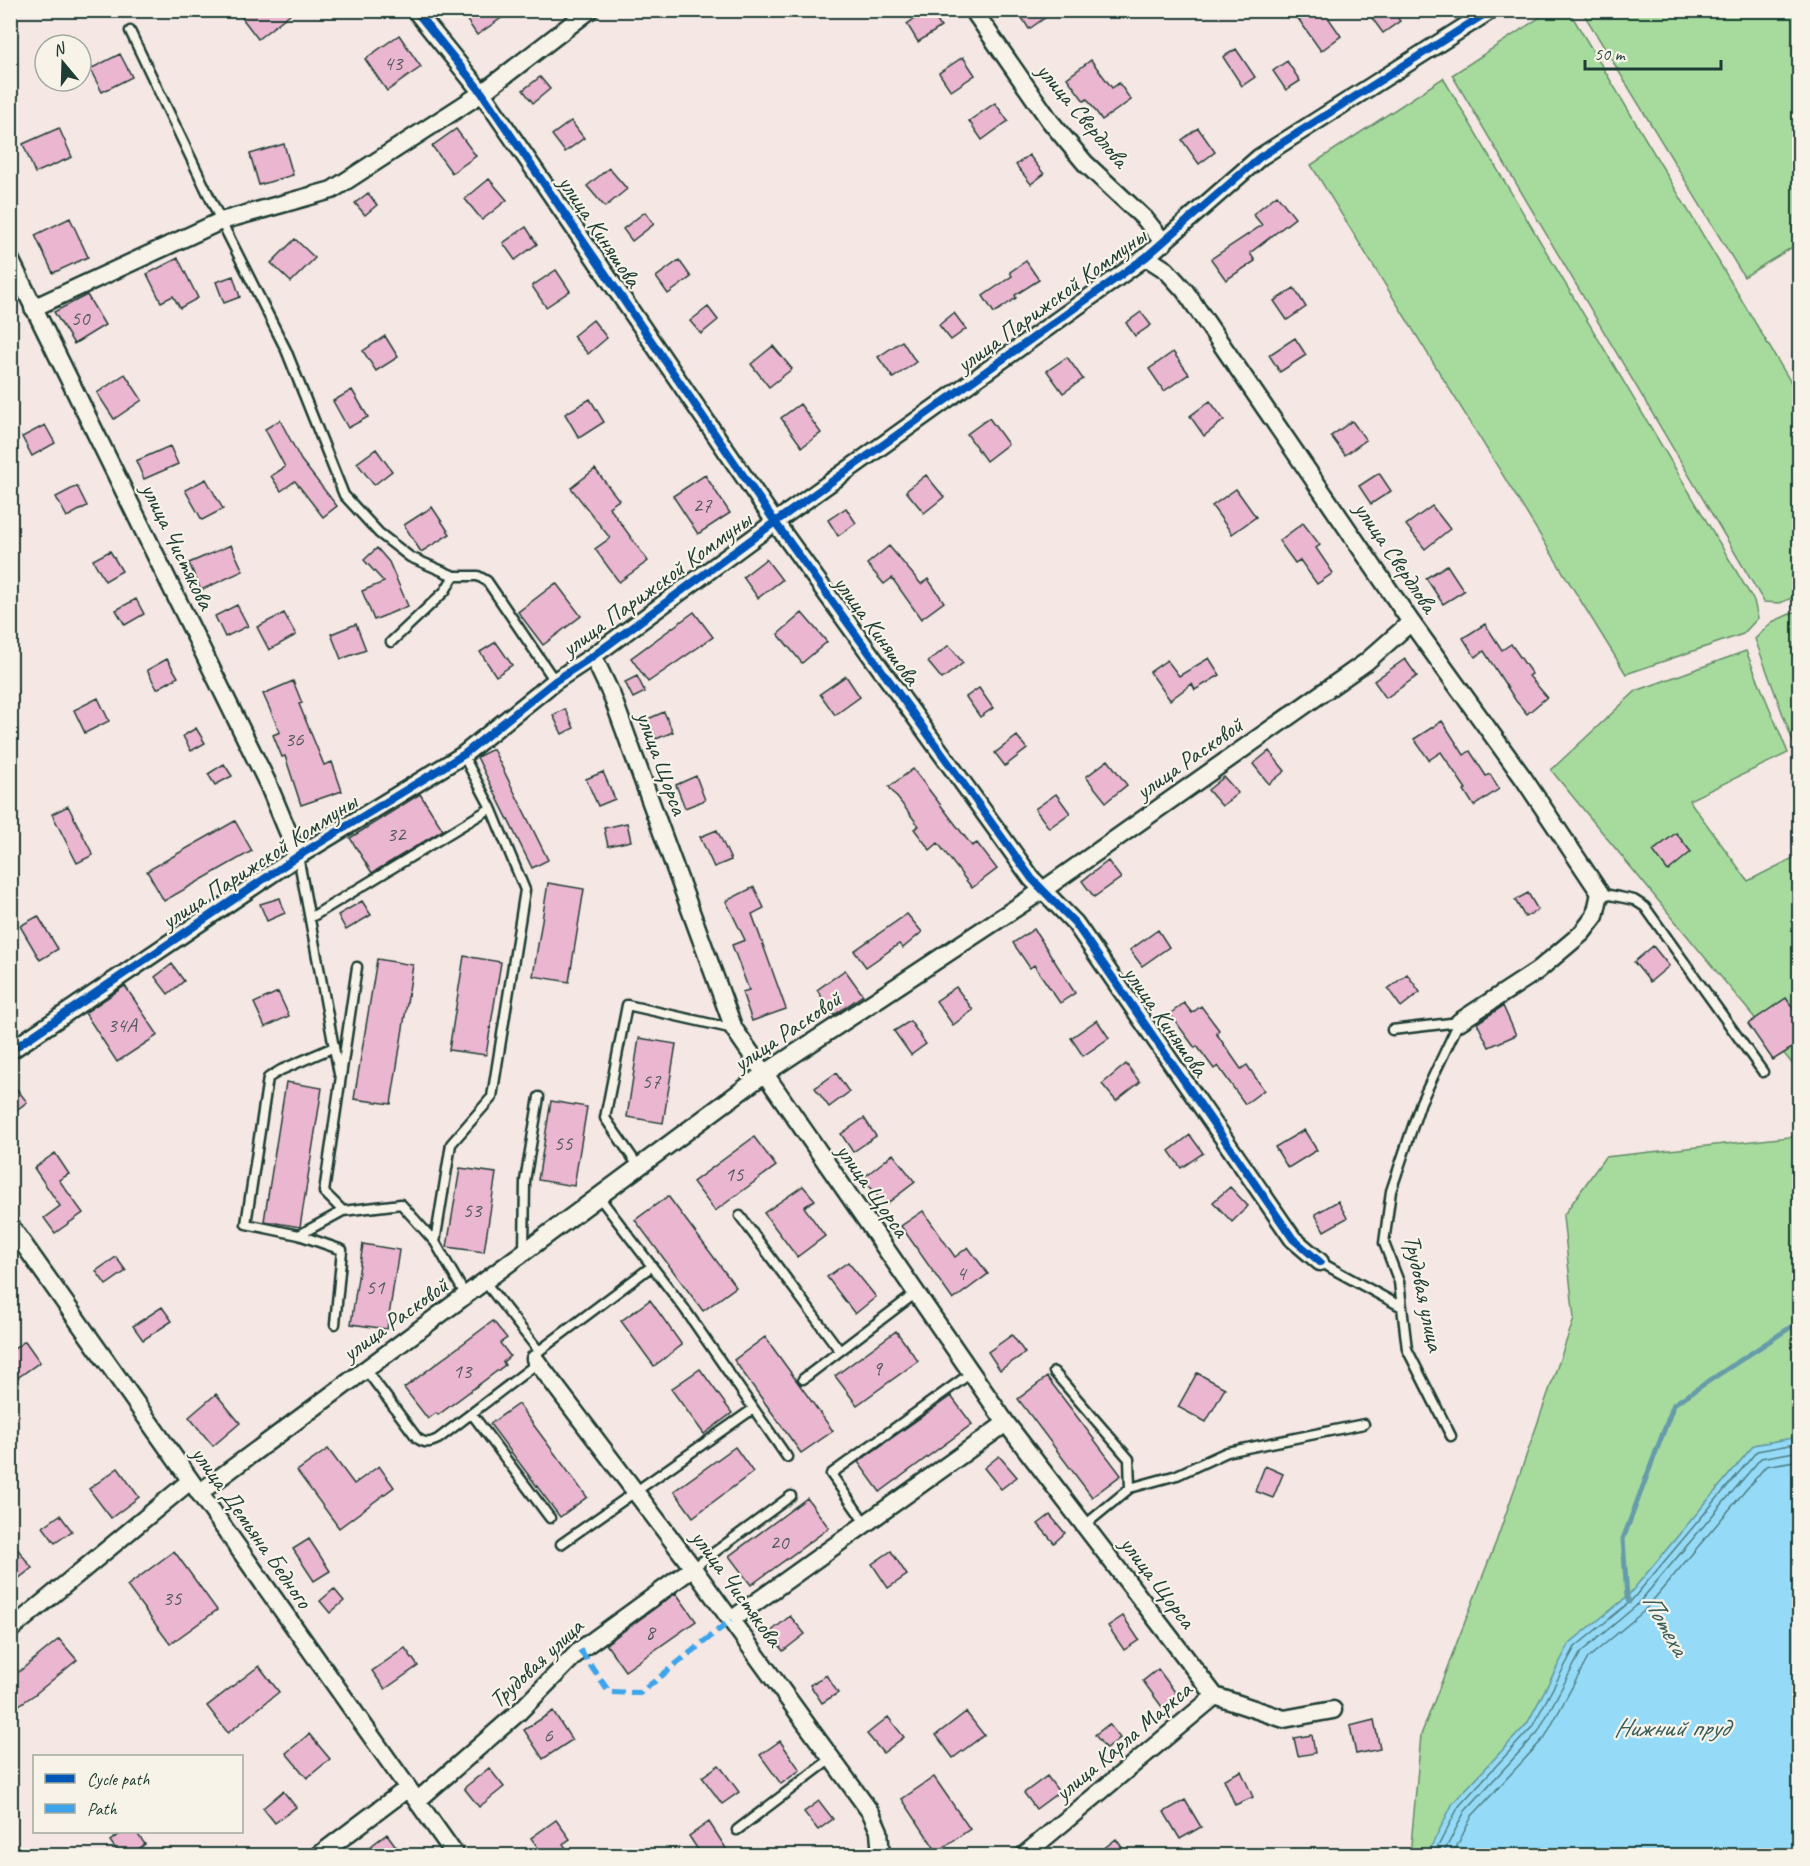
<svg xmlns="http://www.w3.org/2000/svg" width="1810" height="1866" font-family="Caveat,sans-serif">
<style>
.green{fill:#a7db9e;stroke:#638c69;stroke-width:1.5}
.water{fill:#95dbf7;stroke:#669ca9;stroke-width:1.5}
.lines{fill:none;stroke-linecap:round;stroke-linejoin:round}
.shore{stroke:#4e7c82;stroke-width:1.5}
.stream{stroke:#669ca9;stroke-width:5}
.building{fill:#ebb6d0;stroke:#1f3d34;stroke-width:1.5}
.lane-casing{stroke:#1f3d34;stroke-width:13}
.street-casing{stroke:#1f3d34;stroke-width:21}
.lane{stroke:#f7f3e8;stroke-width:8}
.street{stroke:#f7f3e8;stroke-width:16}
.quiet{stroke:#3da4eb;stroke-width:6;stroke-dasharray:12 6;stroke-linecap:butt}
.cycleway-casing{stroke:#f7f3e8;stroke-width:11}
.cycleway{stroke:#0057b8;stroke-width:8}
.labels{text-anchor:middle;stroke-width:4.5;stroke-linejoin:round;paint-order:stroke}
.number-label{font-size:21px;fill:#525b5b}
.street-label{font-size:24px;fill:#1f3d34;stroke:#f7f3e8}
.water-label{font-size:26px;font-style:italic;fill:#375d5b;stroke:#f7f3e8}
</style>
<rect width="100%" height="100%" fill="#f5e7e3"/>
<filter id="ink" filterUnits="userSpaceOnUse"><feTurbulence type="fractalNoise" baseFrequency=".0167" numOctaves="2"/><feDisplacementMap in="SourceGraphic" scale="12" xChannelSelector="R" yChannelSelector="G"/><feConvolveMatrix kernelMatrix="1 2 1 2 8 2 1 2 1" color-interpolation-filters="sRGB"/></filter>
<g filter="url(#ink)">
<path class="green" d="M1551 10 1569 11 1799 396V595L1780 603 1764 602 1452 75Z
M1582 11H1799V243L1744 277Z
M1443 78 1754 601 1758 618 1743 634 1626 674 1311 165Z
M1799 610V758L1755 639 1772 622Z
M1746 651 1788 753 1689 800 1748 881 1797 856 1799 796V1070L1795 1067 1551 770 1636 691Z
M1799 1136V1437L1754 1445 1627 1597 1570 1643 1527 1724 1453 1803 1427 1855 1410 1856 1421 1735 1496 1542 1574 1319 1563 1216 1605 1157Z"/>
<path class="water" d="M1799 1437V1855H1427L1453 1803 1527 1724 1570 1643 1627 1597 1754 1445Z"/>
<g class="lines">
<path class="shore" d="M1433 1856 1459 1806 1532 1727 1575 1647 1631 1601 1757 1451 1800 1443
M1442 1856 1465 1811 1538 1732 1581 1652 1636 1606 1761 1458 1800 1451
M1452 1856 1472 1816 1545 1737 1588 1658 1643 1612 1766 1466 1800 1460"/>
<path class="stream" d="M1629 1602 1627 1597 1623 1539 1674 1404 1800 1321"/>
</g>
<path class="building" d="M236 10H295L258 39Z
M460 10H513L477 35Z
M927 10H930L941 27 918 42 907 24Z
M1017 10H1056L1029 29Z
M1292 10H1323L1341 36 1321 51Z
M1366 10H1392L1400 21 1383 33Z
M399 35 421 67 387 91 365 59Z
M1236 49 1255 77 1242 86 1223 57Z
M120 54 132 77 102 92 90 69Z
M963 57 975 75 951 91 939 73Z
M1091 60 1112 88 1119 83 1131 100 1102 120 1087 99 1084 101 1067 78Z
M1287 61 1300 81 1286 90 1273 71Z
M540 77 550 89 533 103 523 90Z
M995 103 1008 121 982 140 969 121Z
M571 121 584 138 565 152 552 135Z
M59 128 72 157 35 173 23 144Z
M1198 128 1215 152 1199 164 1182 140Z
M456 129 476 156 452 173 432 146Z
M284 144 293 175 259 185 250 154Z
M1029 155 1044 174 1031 184 1016 165Z
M609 168 627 189 605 207 587 186Z
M489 179 507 200 482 220 465 199Z
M368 193 377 205 365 215 355 203Z
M1277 195 1295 218 1250 253 1255 261 1226 280 1211 259 1262 225 1253 214Z
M645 212 654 224 632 241 623 229Z
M70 218 88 257 53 273 35 235Z
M526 227 537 244 515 260 503 243Z
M295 239 315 258 291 282 271 263Z
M178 258 198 298 180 308 173 296 161 302 147 274Z
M679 260 691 277 668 294 656 277Z
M1026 261 1039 280 1015 295 1016 298 994 313 983 296 1012 276 1010 272Z
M556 270 570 291 546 307 532 286Z
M233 276 240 297 224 303 216 282Z
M1294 288 1306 307 1287 320 1274 301Z
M87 295 105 325 74 344 54 312Z
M708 307 718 320 701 334 690 321Z
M1141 312 1151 325 1135 336 1126 323Z
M954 313 966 329 951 340 939 325Z
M593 320 607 338 588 354 573 336Z
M385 336 398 357 376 371 363 351Z
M1295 338 1306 355 1280 372 1269 355Z
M902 341 916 362 893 378 878 357Z
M773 346 792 369 769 387 751 364Z
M1173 352 1189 374 1164 391 1149 369Z
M1067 357 1083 379 1063 393 1047 371Z
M125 374 142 400 114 419 97 393Z
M352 390 368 417 348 428 333 401Z
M590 399 604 422 579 438 565 414Z
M1210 401 1224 420 1204 436 1190 416Z
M800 404 821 433 802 447 781 418Z
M989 418 1008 444 986 461 967 434Z
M280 420 301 460 337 506 323 517 295 481 281 491 271 476 285 467 265 429Z
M1352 421 1366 440 1345 455 1331 436Z
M45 425 55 443 32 456 22 437Z
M170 446 178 464 144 479 136 461Z
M376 449 392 471 374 485 357 463Z
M595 469 619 500 609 507 648 561 619 582 595 549 610 538 571 488Z
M1379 473 1391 491 1371 504 1359 486Z
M705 475 730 513 698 534 673 496Z
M926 475 944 497 924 513 906 491Z
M206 479 223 509 202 520 185 490Z
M77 486 87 506 67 517 56 497Z
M1236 489 1256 517 1232 534 1212 506Z
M1432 506 1450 529 1425 549 1406 525Z
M432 507 450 534 421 552 404 525Z
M846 508 856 523 838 536 828 520Z
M1303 523 1320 545 1316 548 1333 573 1317 584 1300 560 1295 563 1279 541Z
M231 545 243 571 201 590 189 563Z
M889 546 921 584 928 579 944 602 921 619 892 578 884 584 867 564Z
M377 548 389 562 408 606 374 620 362 591 384 582 364 560Z
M110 551 122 571 105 581 93 560Z
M766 559 782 580 758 598 743 577Z
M1447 565 1464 591 1443 604 1426 578Z
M556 583 581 616 543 645 518 612Z
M136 599 144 614 125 625 116 610Z
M237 605 248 626 225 637 215 616Z
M694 612 713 637 648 682 631 658Z
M284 613 296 635 269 650 257 627Z
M802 613 827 642 802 663 778 634Z
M356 624 366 650 341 659 331 634Z
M1485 624 1502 650 1511 644 1532 674 1529 676 1547 697 1527 714 1516 701 1484 651 1475 657 1463 638Z
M496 642 512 665 496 676 480 652Z
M949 645 963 663 942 679 928 662Z
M1209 658 1220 675 1195 690 1192 684 1170 700 1150 672 1167 660 1179 676Z
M167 659 178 677 157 689 147 670Z
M1405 659 1417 676 1386 698 1374 681Z
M637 676 645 692 633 698 625 682Z
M846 676 860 697 835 715 820 694Z
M293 681 302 703 299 704 324 765 332 762 342 791 301 805 285 756 282 757 273 735 280 732 263 694Z
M979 688 993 708 980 717 966 697Z
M98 698 109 721 85 733 74 710Z
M565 709 574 728 562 734 553 715Z
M664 712 673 732 656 739 648 719Z
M1442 721 1464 755 1470 751 1486 776 1490 774 1499 789 1474 806 1464 790 1466 789 1441 752 1429 760 1414 739Z
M196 728 205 743 191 751 183 736Z
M1017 736 1027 749 1005 766 995 753Z
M493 749 548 860 532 868 477 757Z
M1269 751 1285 771 1269 784 1253 764Z
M1108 760 1127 785 1106 802 1086 777Z
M224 764 232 776 215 785 208 774Z
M913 769 972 846 977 843 997 869 972 888 938 843 930 850 914 829 919 826 889 787Z
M603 772 615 799 598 806 586 779Z
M696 776 705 800 685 808 676 785Z
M1224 777 1238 793 1222 806 1208 790Z
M420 794 443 830 372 873 350 838Z
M1056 794 1070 813 1049 828 1035 809Z
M68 806 93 855 77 863 52 814Z
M235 821 252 851 164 901 147 871Z
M627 823 631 841 608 846 604 828Z
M717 830 731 860 714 867 700 837Z
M1676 833 1691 852 1668 871 1653 851Z
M1108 861 1121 878 1094 897 1082 881Z
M548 883 584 889 569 982 533 976Z
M754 887 764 908 752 914 786 1009 752 1021 742 992 749 990 732 945 745 940 726 901Z
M1528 893 1538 910 1525 917 1515 900Z
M280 898 285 913 267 921 260 904Z
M362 901 371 915 346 930 338 915Z
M907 914 922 932 903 948 899 944 866 967 854 951Z
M38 916 58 949 40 960 20 926Z
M1034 929 1075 993 1060 1003 1034 965 1030 968 1013 943Z
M1158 930 1169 947 1142 966 1130 950Z
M1653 946 1669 966 1650 982 1634 962Z
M464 956 501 962 486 1055 449 1050Z
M377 959 413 965 391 1104 354 1099Z
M172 964 184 981 168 994 155 977Z
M845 970 863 995 834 1015 817 990Z
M1407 974 1420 992 1401 1007 1388 989Z
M125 986 158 1035 117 1062 85 1013Z
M956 987 973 1010 953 1025 936 1001Z
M278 992 289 1016 265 1027 254 1003Z
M1786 998 1800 1018V1043L1773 1060 1748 1024Z
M1184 1003 1192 1013 1201 1006 1219 1030 1216 1033 1241 1069 1247 1065 1264 1090 1245 1104 1218 1066 1214 1069 1197 1046 1195 1048 1170 1014Z
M1503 1006 1516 1035 1489 1047 1477 1023Z
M1097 1020 1109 1038 1083 1056 1071 1038Z
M910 1021 926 1044 911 1055 894 1031Z
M639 1038 676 1044 663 1123 627 1117Z
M1126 1064 1140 1082 1116 1101 1102 1084Z
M836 1073 849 1092 829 1107 815 1088Z
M10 1080 27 1102 10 1115Z
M286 1082 322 1088 300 1227 264 1221Z
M551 1101 587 1107 574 1186 538 1180Z
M864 1118 876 1136 853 1152 841 1134Z
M1304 1130 1317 1150 1288 1168 1275 1147Z
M1190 1135 1203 1153 1181 1168 1169 1151Z
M754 1137 776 1166 715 1211 693 1182Z
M55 1153 69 1174 59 1180 83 1213 55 1233 44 1218 60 1206 34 1168Z
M893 1154 915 1182 885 1205 863 1178Z
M460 1168 496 1173 484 1252 447 1247Z
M803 1186 815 1200 804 1207 825 1236 797 1257 764 1213Z
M1230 1187 1248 1206 1232 1222 1213 1202Z
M668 1196 736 1287 703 1311 635 1220Z
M1338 1201 1347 1218 1324 1231 1315 1214Z
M923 1211 955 1257 968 1247 988 1274 953 1300 901 1226Z
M363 1244 399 1250 387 1329 351 1324Z
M116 1257 126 1271 106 1285 96 1271Z
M848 1262 876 1297 855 1314 827 1277Z
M650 1300 682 1345 654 1366 621 1321Z
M162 1307 172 1321 143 1340 133 1326Z
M493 1321 507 1338 500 1343 510 1356 503 1362 505 1365 438 1415 436 1413 428 1419 404 1388Z
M896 1331 918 1361 857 1405 835 1376Z
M1012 1335 1025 1353 1000 1370 988 1352Z
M765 1337 833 1431 801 1453 734 1360Z
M25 1341 40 1362 10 1383V1352Z
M700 1369 732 1413 704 1434 671 1389Z
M1197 1373 1225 1388 1206 1422 1178 1407Z
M1047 1377 1121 1475 1092 1497 1018 1399Z
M216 1394 240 1423 213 1446 189 1417Z
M951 1396 972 1424 880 1492 858 1462Z
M518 1404 587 1497 560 1517 490 1424Z
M735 1447 753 1472 693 1517 674 1491Z
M328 1449 354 1484 379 1466 394 1487 339 1528 297 1471Z
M999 1456 1017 1477 1001 1489 984 1468Z
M1265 1466 1283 1474 1273 1498 1255 1491Z
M118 1468 139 1497 111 1518 89 1489Z
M807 1498 829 1528 751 1585 729 1556Z
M60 1515 72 1531 55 1543 43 1527Z
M1050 1515 1065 1533 1054 1543 1038 1524Z
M10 1539 32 1568 18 1579 10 1569Z
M309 1539 330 1571 314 1581 293 1549Z
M174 1551 217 1610 170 1644 127 1586Z
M891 1551 907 1575 888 1588 872 1564Z
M334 1589 344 1601 330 1613 320 1601Z
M676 1593 696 1621 625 1671 606 1644Z
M790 1616 805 1634 783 1651 769 1633Z
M1123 1616 1139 1640 1124 1650 1108 1626Z
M59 1639 77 1660 34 1695 10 1711V1679Z
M405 1648 418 1666 385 1689 372 1671Z
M259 1666 279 1692 228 1733 207 1706Z
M1158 1669 1178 1696 1162 1707 1143 1681Z
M826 1675 838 1693 822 1703 810 1685Z
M553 1711 572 1740 543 1759 524 1730Z
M966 1712 984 1735 953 1758 936 1735Z
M888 1717 904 1737 883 1753 867 1734Z
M1374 1720 1380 1749 1356 1754 1350 1726Z
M1109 1724 1120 1738 1106 1749 1095 1735Z
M309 1734 330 1759 307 1778 286 1753Z
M1312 1735 1315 1753 1298 1756 1294 1738Z
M780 1741 800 1770 781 1784 760 1755Z
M719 1765 739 1792 722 1804 702 1777Z
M489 1768 504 1787 479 1807 464 1788Z
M1241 1771 1253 1797 1235 1805 1224 1779Z
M1047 1776 1059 1792 1036 1809 1024 1793Z
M934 1777 970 1829 937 1852 902 1799Z
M283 1791 296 1807 275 1823 263 1808Z
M1185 1800 1201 1827 1180 1839 1164 1812Z
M819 1801 833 1819 818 1830 804 1812Z
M556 1820 570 1839 563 1844 572 1856H544L531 1838Z
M709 1822 731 1856H702L689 1836Z
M123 1832H136L145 1844 129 1856H121L110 1841Z
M387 1834 403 1856H357Z
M1116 1839 1128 1856H1094Z"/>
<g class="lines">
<defs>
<path id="lane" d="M130 31 221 221 286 350 344 495 379 533 410 557 454 576H478L487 581 555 681
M391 642 445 591 454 576
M463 755 491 808 525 890 492 1097 451 1144 435 1242 466 1296
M298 856 339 1074
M1600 893 1634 900 1645 907 1763 1072
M310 918 491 808
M357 967 324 1192 343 1211 401 1204 435 1242
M1392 1030 1459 1022
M334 1047 281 1070 268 1078 246 1224 299 1235 343 1211
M639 1167 605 1118 627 1005 734 1029
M599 1197 684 1308 787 1457
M740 1216 840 1351
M299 1235 342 1250 335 1324
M524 1252 525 1181 539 1097
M1320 1262 1402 1307
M485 1282 539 1351
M366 1370 417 1438C425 1444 430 1443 438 1439L531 1368 539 1351 652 1266
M1054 1372 1129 1459 1130 1488
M803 1379 916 1293
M472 1414 550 1518
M1451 1436 1407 1349 1399 1282 1384 1243 1391 1191 1421 1102 1459 1022
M866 1524 831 1474 971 1373
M1085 1525 1130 1488 1177 1475 1227 1452 1364 1424
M561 1544 753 1409
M693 1568 791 1496
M737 1830 832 1758"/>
<path id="street" d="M415 10 482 93 775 522 1032 879 1075 923 1293 1239 1320 1262
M973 10 1050 121 1085 163 1145 219 1164 243
M1146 257 1166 270 1185 291 1411 622 1524 779 1600 893 1595 916 1582 933 1537 971 1459 1022
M10 259 268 784 298 856
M33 308 221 221 332 190 482 93 590 10
M593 656 612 696 734 1029 1006 1423 1215 1696
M10 1051 298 856 463 755 555 681 593 656 775 522 1146 257 1260 157 1491 10
M10 1225 456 1856
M535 1359 693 1568 871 1813 879 1831 881 1856
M199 1493 764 1074 1043 890 1366 662 1411 622
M731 1620 1006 1423
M10 1630 190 1481
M417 1801 520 1711 580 1650 693 1568
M318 1856 408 1788
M1023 1856 1215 1696 1284 1719 1333 1710"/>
</defs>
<use href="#lane" class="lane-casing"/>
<use href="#street" class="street-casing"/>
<use href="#lane" class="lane"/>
<use href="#street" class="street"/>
<path class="quiet" d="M580 1650 609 1692 640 1693 731 1620"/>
<defs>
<path id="cycleway" d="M415 10 482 93 775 522 1032 879 1075 923 1293 1239 1320 1262
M10 1051 298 856 463 755 555 681 593 656 775 522 1146 257 1260 157 1491 10"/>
</defs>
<use href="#cycleway" class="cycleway-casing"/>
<use href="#cycleway" class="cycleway"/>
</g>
</g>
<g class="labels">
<g class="number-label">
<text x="393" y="70">43</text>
<text x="80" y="325">50</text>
<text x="702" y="512">27</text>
<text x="294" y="746">36</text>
<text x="396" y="841">32</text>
<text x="122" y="1032">34А</text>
<text x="651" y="1088">57</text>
<text x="563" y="1150">55</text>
<text x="734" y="1181">15</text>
<text x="472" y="1217">53</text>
<text x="961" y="1280">4</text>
<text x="375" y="1294">51</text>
<text x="877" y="1375">9</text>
<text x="462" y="1378">13</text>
<text x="779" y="1549">20</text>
<text x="172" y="1605">35</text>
<text x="650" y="1639">8</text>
<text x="548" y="1742">6</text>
</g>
<g class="street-label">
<text transform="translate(1083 115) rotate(50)" y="8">улица Свердлова</text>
<text transform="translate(600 231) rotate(56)" y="8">улица Киняшова</text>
<text transform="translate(1051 300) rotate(-36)" y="8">улица Парижской Коммуны</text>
<text transform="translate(178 546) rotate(64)" y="8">улица Чистякова</text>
<text transform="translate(1396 557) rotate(56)" y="8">улица Свердлова</text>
<text transform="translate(656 584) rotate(-36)" y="8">улица Парижской Коммуны</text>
<text transform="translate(877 630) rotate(54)" y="8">улица Киняшова</text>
<text transform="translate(1189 758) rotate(-35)" y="8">улица Расковой</text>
<text transform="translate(662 763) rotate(70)" y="8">улица Щорса</text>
<text transform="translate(259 861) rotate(-33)" y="8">улица Парижской Коммуны</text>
<text transform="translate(1166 1021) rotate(55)" y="8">улица Киняшова</text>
<text transform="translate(787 1031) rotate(-34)" y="8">улица Расковой</text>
<text transform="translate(873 1190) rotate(55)" y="8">улица Щорса</text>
<text transform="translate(1424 1293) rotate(78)" y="8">Трудовая улица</text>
<text transform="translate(395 1319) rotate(-36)" y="8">улица Расковой</text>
<text transform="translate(252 1527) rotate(55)" y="8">улица Демьяна Бедного</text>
<text transform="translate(1158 1582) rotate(53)" y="8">улица Щорса</text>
<text transform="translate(737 1588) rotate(54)" y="8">улица Чистякова</text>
<text transform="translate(536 1663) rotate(-43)" y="8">Трудовая улица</text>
<text transform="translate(1123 1741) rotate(-40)" y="8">улица Карла Маркса</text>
</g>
<g class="water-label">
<text transform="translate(1666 1624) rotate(60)" y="9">Потеха</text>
<text x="1671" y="1736">Нижний пруд</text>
</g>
</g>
<rect width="1810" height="1866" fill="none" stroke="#f7f3e8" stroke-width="36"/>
<rect x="18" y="18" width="1774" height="1830" fill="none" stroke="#1f3d34" stroke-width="2" filter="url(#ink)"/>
<rect x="33" y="1755" width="210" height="78" fill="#f7f3e8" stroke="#a1aaa0" stroke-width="1.5"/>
<rect x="45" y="1774" width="30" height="9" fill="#0057b8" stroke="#a1aaa0" stroke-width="1.5"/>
<text x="87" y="1785" font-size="18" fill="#1f3d34">Cycle path</text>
<rect x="45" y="1804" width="30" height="9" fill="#3da4eb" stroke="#a1aaa0" stroke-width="1.5"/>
<text x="87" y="1815" font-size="18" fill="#1f3d34">Path</text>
<g transform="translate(63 63) rotate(341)"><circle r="28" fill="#f7f3e8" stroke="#a1aaa0" stroke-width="1.5"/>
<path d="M0-4.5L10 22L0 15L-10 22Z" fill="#1f3d34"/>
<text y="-9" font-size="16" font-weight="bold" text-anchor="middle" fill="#1f3d34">N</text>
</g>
<path d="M1585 60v9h136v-9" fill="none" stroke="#1f3d34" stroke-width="3"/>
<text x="1594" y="60" font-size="18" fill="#1f3d34" stroke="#f7f3e8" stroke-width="4.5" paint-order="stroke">50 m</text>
</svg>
